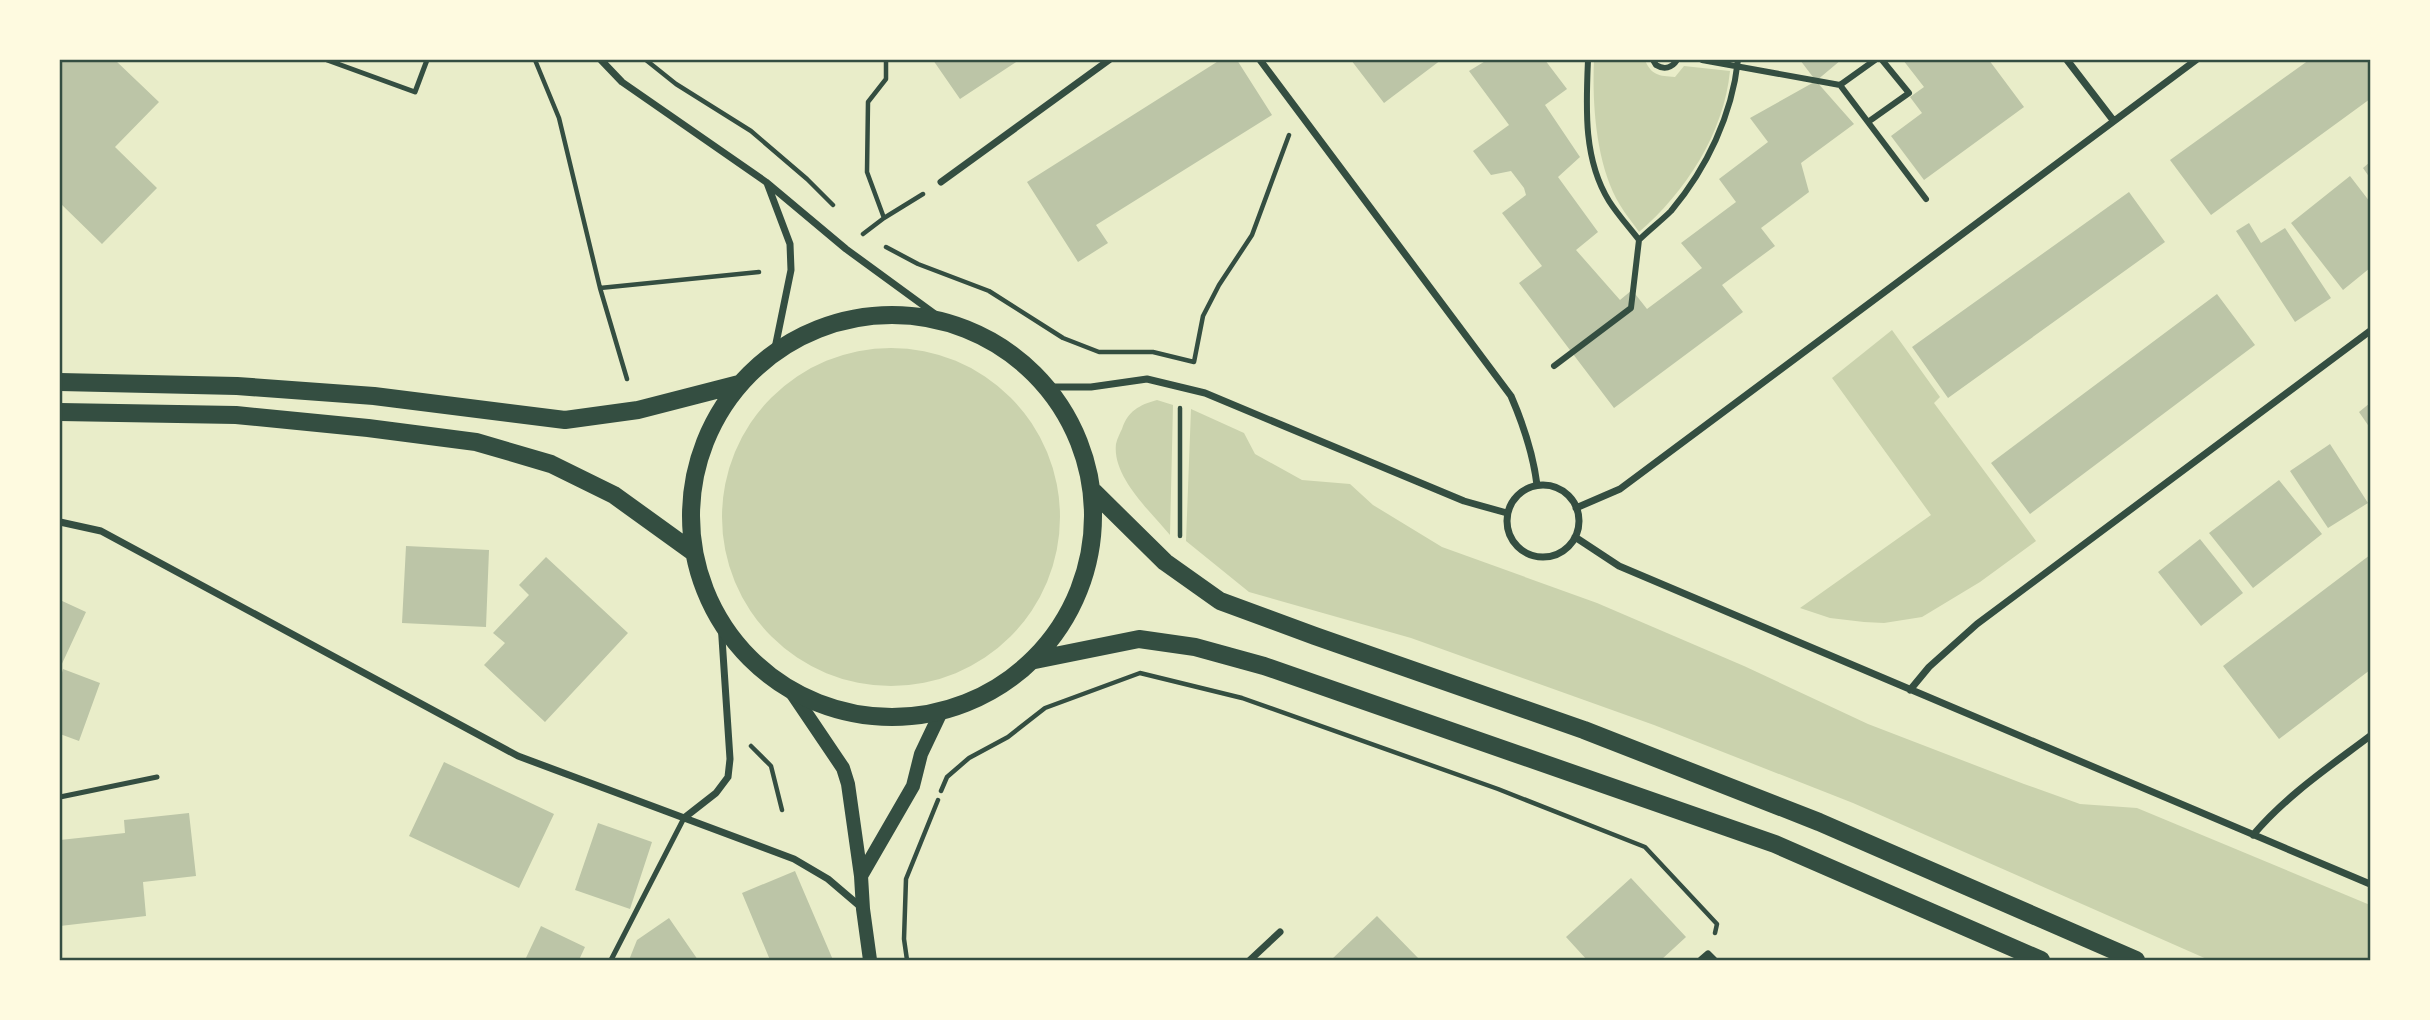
<svg xmlns="http://www.w3.org/2000/svg" width="2430" height="1020" font-family="'Asap Condensed',sans-serif">
<style>
.green{fill:#cad2ad}
.building{fill:#bcc5a7}
.lines{fill:none;stroke-linecap:round;stroke-linejoin:round}
.path{stroke:#344e41;stroke-width:4.5}
.service{stroke:#344e41;stroke-width:5}
.pedestrian{stroke:#344e41;stroke-width:6}
.minor{stroke:#344e41;stroke-width:7}
.secondary{stroke:#344e41;stroke-width:14}
.primary{stroke:#344e41;stroke-width:18}
.neatline{fill:none;stroke:#344e41;stroke-width:2.5}
</style>
<rect width="100%" height="100%" fill="#e9edc9"/>
<path class="green" d="M1594 60H1645C1651 75 1659 76 1675 77L1684 66 1730 71C1724 133 1685 193 1639 232 1633 223 1625 214 1620 205 1596 166 1592 104 1594 60Z
M1892 330 1940 397 1934 403 2036 541 1980 582 1922 617 1884 623 1864 622 1830 618 1800 608 1931 515 1832 378Z
M722 517a169 169 0 1 1 338 0a169 169 0 1 1-338 0Z
M1157 400 1173 405 1170 535C1151 512 1112 477 1116 444 1117 439 1120 433 1122 429 1128 411 1139 405 1157 400Z
M1191 409 1244 433 1255 454 1302 480 1350 484 1373 505 1442 547 1597 603 1744 666 1868 724 2024 784 2080 804 2137 808 2370 905V960H2209L1853 803 1654 725 1411 638 1249 592 1186 541Z"/>
<path class="building" d="M60 60H115L159 102 115 147 157 188 102 244 60 203Z
M933 60H1019L960 99Z
M1220 60H1237L1272 115 1096 225 1108 243 1078 262 1027 182Z
M1351 60H1441L1384 103Z
M1487 60H1545L1567 89 1545 105 1580 157 1558 177 1598 232 1576 250 1620 300 1632 290 1647 309 1702 268 1681 243 1736 202 1719 179 1768 142 1750 118 1816 81 1854 124 1801 163 1809 192 1761 228 1775 246 1722 285 1743 312 1614 408 1519 283 1542 266 1502 213 1526 195 1524 188 1511 171 1491 175 1473 151 1509 125 1469 71Z
M1800 60H1841L1816 81Z
M1903 60H1989L2024 107 1924 180 1891 136 1922 113 1910 97 1924 87Z
M2309 60H2370V99L2211 215 2170 160Z
M2370 162V178L2363 168Z
M2350 176 2370 202V268L2343 290 2291 223Z
M2129 192 2165 242 1948 398 1912 347Z
M2249 223 2261 243 2285 228 2331 298 2295 322 2236 231Z
M2217 294 2255 345 2030 514 1991 463Z
M2370 403V428L2359 412Z
M2330 444 2368 503 2328 528 2290 471Z
M2279 480 2322 534 2253 588 2209 533Z
M2200 539 2243 593 2201 626 2158 572Z
M406 546 489 550 486 627 402 623Z
M2370 555V670L2279 739 2223 666Z
M546 557 628 633 545 722 484 665 505 643 493 633 529 595 519 585Z
M60 600 86 612 60 668Z
M63 669 100 683 79 741 60 734V679Z
M444 762 554 814 519 888 409 836Z
M189 813 196 876 143 882 146 916 60 926V840L125 833 124 820Z
M598 823 652 842 630 909 575 890Z
M795 871 833 960H770L742 893Z
M1631 878 1686 937 1661 960H1587L1566 937Z
M1377 916 1420 960H1331Z
M669 918 698 960H629L637 940Z
M541 926 585 947 579 960H525Z"/>
<g class="lines">
<path class="path" d="M535 60 559 118 600 288 627 379
M646 60 676 84 751 131 807 179 833 205
M884 218 867 172 868 102 886 79V60
M863 234 884 218 923 194
M886 247 918 264 989 291 1063 338 1099 352H1153L1194 362 1203 316 1219 285 1252 235 1289 135
M600 288 759 272
M1180 408V536
M751 746 771 766 782 810
M941 791 947 777 969 758 1008 737 1045 708 1140 673 1242 698 1498 789 1645 847 1717 924 1715 933
M907 960 904 939 906 879 938 800"/>
<path class="service" d="M327 60 415 92 427 60
M60 797 157 777
M611 960 684 818"/>
<path class="pedestrian" d="M1588 60C1586 107 1583 159 1609 201 1618 215 1629 227 1639 240
M1653 60 1656 65C1664 70 1672 68 1677 60
M1702 60 1840 85 1926 199
M1840 85 1875 60
M1868 122 1909 93 1882 60
M1554 366 1631 308 1639 240C1649 230 1661 221 1671 211 1707 168 1732 115 1738 60"/>
<path class="minor" d="M601 60 622 82 766 182 846 249 946 322
M1260 60 1511 396C1524 426 1533 453 1537 485
M2067 60 2113 120
M941 182 1109 60
M767 183 790 244 791 270 774 353
M1048 387H1091L1147 379 1205 393 1464 501 1507 513
M1507 521a36 36 0 1 1 72 0a36 36 0 1 1-72 0Z
M1576 508 1620 489 2196 60
M60 522 101 531 518 756 794 859 828 879 862 908
M1575 537 1619 566 2370 884
M1910 690 1929 667 1977 624 2370 331
M684 818 716 793 728 777 730 759 721 623
M2253 835C2287 795 2329 767 2370 736
M1250 960 1280 932
M1701 960 1708 954 1714 960"/>
<path class="secondary" d="M791 691 843 768 848 784 861 876 863 909 870 960
M861 876 913 786 921 754 941 712"/>
<path class="primary" d="M691 516a201 201 0 1 1 402 0a201 201 0 1 1-402 0Z
M60 382 237 386 374 396 565 420 638 410 739 384
M60 412 236 415 368 428 476 442 551 464 614 495 693 552
M1094 492 1165 562 1220 601 1315 636 1584 730 1819 822 2136 960
M1035 660 1139 639 1195 647 1264 666 1775 844 2041 960"/>
</g>
<rect width="2430" height="1020" fill="none" stroke="#fefae0" stroke-width="122"/>
<rect x="61" y="61" width="2308" height="898" class="neatline"/>
</svg>
